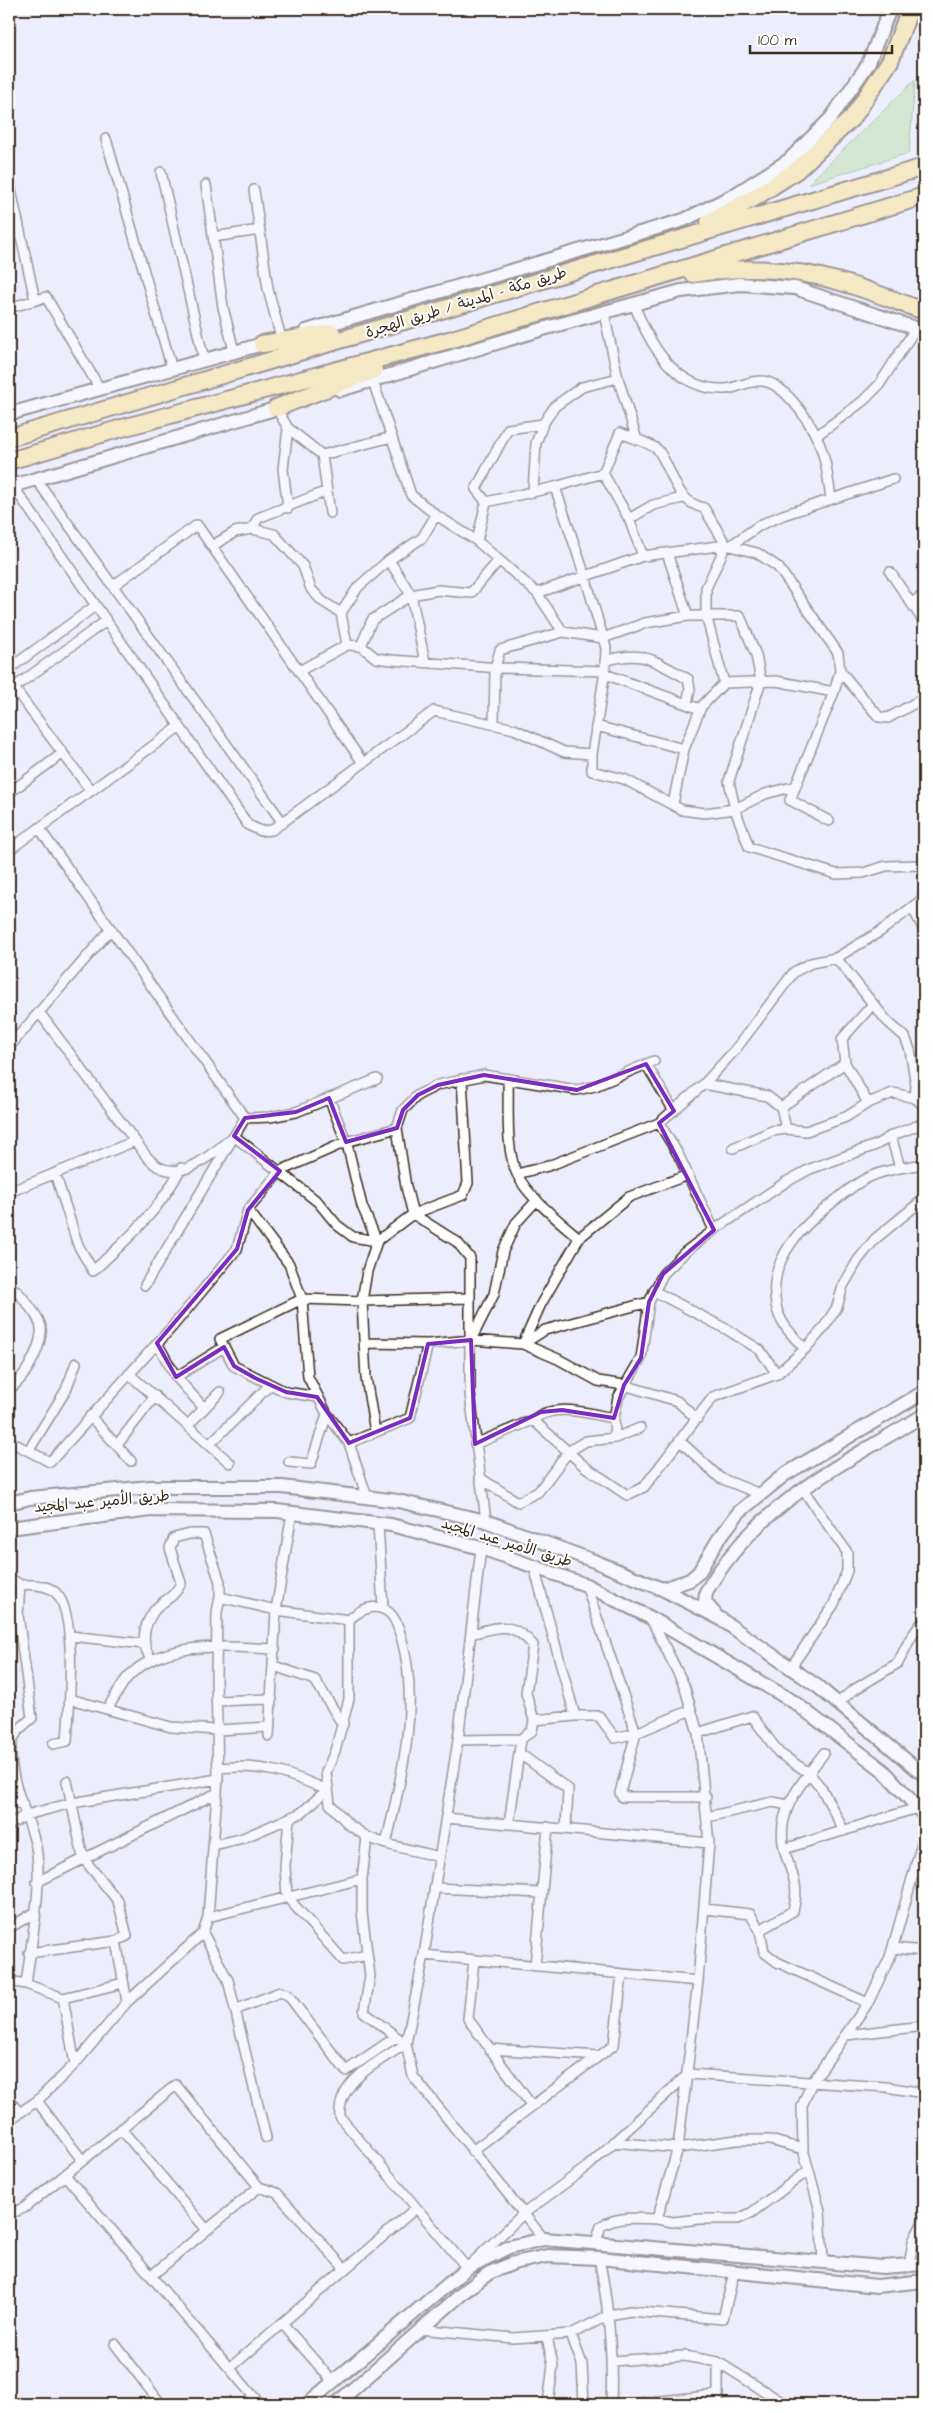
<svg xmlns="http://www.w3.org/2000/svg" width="933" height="2413" font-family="'Architects Daughter','Playpen Sans Arabic',sans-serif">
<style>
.green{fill:#b1e1a0;stroke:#76865f}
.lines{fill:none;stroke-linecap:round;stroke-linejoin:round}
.street-casing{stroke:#3b2a1e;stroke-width:12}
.secondary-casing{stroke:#3b2a1e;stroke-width:16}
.highway-casing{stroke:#3b2a1e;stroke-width:20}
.street{stroke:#fff;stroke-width:9}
.secondary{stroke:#fff;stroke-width:12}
.highway{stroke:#fde080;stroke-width:16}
.marked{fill:none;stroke:#7b2cbf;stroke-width:4;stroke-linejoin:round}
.labels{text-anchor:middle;stroke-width:4;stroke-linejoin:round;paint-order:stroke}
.street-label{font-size:15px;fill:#3b2a1e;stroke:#fff}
</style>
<rect width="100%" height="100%" fill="#eceefe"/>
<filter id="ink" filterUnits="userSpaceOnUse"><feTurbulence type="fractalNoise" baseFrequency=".02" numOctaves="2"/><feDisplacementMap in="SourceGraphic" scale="10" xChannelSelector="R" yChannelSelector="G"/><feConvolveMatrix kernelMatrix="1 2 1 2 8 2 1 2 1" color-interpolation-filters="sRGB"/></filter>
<g filter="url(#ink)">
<path class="green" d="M915 80 909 153 808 184Z"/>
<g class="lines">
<defs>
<path id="street" d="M106 139 172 369
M161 172 204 360
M9 181 35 300
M206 185 223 307 234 351
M254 190 268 289 281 338
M213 237 260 230
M634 304C649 344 676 391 725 389 738 388 749 380 762 381 783 382 808 419 816 436 826 456 828 478 831 499
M9 308 46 297 100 389
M604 313 618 378 637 440
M373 381 411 495 436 515 477 541 537 593 563 632
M276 408 288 428 322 455 330 513
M816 436 863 401 879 385 916 328
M322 455 392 437
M603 473 620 433C628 436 653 444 658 450 674 472 674 501 704 508L726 545
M36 479 283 823
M13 486 248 825 261 831 272 830 434 711 514 729 564 752 592 754
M555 487 585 576 606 648 605 671 592 754V771L624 779 682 810 705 813 735 809 765 794 796 786
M533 492 536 443 543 424 555 406 582 387 618 378
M486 502 476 489 508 429 543 424
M288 508 283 469 288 428
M629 519 653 505 683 498
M252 529 258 518 327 491
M477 541 486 502 555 487 603 473 629 519 643 556
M212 546 235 532 252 529 274 534 303 566 311 589 322 601 341 613
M730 546 760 525 783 515 893 479
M667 553 688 616
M389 560 411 595 425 662
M890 572 924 622
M113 586 197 525 363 763
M537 593 643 556 726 545 757 553 778 567 838 653 840 671 834 692 790 800 829 821
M911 603 924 595
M347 645 341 613 358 587 389 560 422 538 436 515
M361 646 372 620 411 595 438 590 471 593 499 560
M605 661C644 649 654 661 688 679L690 689 687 704
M9 669 95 606
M299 671 347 645 361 646 376 658 391 660 500 668 605 671
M840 671 879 717 888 718 924 698
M605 674 700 709
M724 683 706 615V588L726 545
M14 688 91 791
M9 691 106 621
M494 724 495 668 500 650 563 632 603 638 645 623 688 616H740L756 655 761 681 729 781 735 809 749 847 836 874 863 873 886 866 921 865 924 867
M596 726 684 749
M9 793 63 753
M673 804 684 749 701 707 724 683 776 681 834 692
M39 828 245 1118
M9 850 179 727
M912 907 924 930
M836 958 887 1021 905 1037 910 1050 916 1085 915 1098
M39 1012 147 1157C150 1160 155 1165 159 1167 186 1181 215 1151 234 1136L318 1202 337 1225 353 1237 377 1241
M9 1047 111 929
M646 1064 674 1111
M508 1079C509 1107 505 1149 517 1174 528 1198 560 1221 579 1238
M704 1084 767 1096 781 1107 786 1129
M329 1098 347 1144 362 1206 377 1241
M868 1103 845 1063 842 1039 873 1004
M781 1107 845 1063
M659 1123 678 1154 714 1230
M891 1136 900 1168
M733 1148 772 1131 786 1129 806 1131 846 1117 868 1103 893 1093 915 1098 924 1106
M55 1173 78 1245 93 1271C127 1240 160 1210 181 1168
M517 1174 548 1166 659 1123 704 1084 735 1050 794 972 811 963 836 958 881 931 924 898
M9 1192 135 1141
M248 1210 289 1264 302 1299 308 1377 327 1414 349 1443 410 1418 428 1344
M145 1285 245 1118 270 1117 296 1112 377 1079
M9 1287C18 1290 20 1295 26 1302 32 1310 43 1322 41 1333 39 1352 24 1380 9 1389
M654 1291 726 1329 760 1350 777 1374
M472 1338 494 1294 503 1251 516 1223 537 1200
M157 1343 176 1377 204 1408
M365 1343 428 1344 471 1340 523 1344 558 1359 598 1381 624 1385 677 1401 697 1419
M523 1344 541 1304 579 1238 629 1197 688 1175
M523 1344 545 1330 649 1302
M805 1349C793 1336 779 1323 776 1305 767 1258 803 1225 837 1199 847 1191 860 1180 872 1176 888 1169 907 1167 924 1164
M129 1374 230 1463
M176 1377 224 1347
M317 1397 286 1392 234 1366 220 1339 302 1299 362 1301 470 1298
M90 1416 131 1461
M533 1420C554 1402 589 1414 614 1418
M188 1425 220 1392
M375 1432 366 1378 362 1301 367 1271 377 1241 413 1214 463 1195 468 1183 462 1079
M615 1438 614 1418 618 1398 641 1358 649 1302 663 1274 685 1252 714 1230 786 1182 810 1169 876 1145 891 1136 924 1123
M9 1441 50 1462 172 1327 237 1249 248 1210 280 1171 346 1142 397 1128
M680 1441 720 1478 760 1494
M349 1443 367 1497
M210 1444 270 1385
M475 1444 533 1420 584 1466 627 1495 644 1487 713 1397 777 1374 805 1349 823 1329 837 1307 843 1286 858 1260 875 1239 919 1203 924 1196
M117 1445 155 1396
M29 1450 66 1390 76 1363
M289 1462 311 1464 327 1414
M480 1478 518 1502 538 1492 569 1451 586 1441 615 1438 640 1428
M486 1521 470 1394V1258L457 1242 413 1214 406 1187 397 1128 403 1110 418 1095 438 1085 484 1075 577 1090 595 1086 654 1061
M378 1524 383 1608
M481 1548 458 1740 424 1955 406 2044 413 2076 544 2239
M534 1567 575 1716
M9 1577 20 1585 18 1615 32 1718C20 1728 11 1735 11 1751 10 1785 29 1815 36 1847 43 1886 31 1944 26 1984
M20 1585C32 1584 47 1584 56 1593 78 1614 69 1711 67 1741L53 1744
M586 1585 636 1733 691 1710
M220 1597 276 1610 349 1620
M471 1634C499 1627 511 1620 533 1645L526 1693 534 1720
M70 1636 145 1644
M274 1666 315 1680 343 1725
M791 1667 834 1604 847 1571V1552L802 1488
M70 1699 171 1727 217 1730 270 1727
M216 1701 272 1699
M838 1703 852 1691 898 1663 910 1639 920 1625 924 1623
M108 1708C114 1698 120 1687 127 1678 163 1639 227 1647 275 1649
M698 1733 752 1716 779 1753 809 1773 822 1789 844 1831
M269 1736 276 1610 292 1513
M521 1739 532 1731 534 1720 575 1716H599L615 1738 636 1733 620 1793 622 1797H706
M458 1740 521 1739 509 1824
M519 1753 568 1789 566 1829
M9 1802 23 1804
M707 1817 773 1802 788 1805
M289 1818 285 1866 287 1897 343 1960 367 1955
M446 1818 709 1843
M9 1825 26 1815 72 1803 218 1779
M367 1837 362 1879V1912L370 1976 364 2012 406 2044C379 2061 337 2081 340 2117L467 2268 523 2214 587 2167 688 2074 886 2087 924 2093
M386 1844C401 1780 420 1706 402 1640 399 1630 396 1617 387 1611 374 1602 358 1611 349 1620V1699L335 1751 326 1772 330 1804 348 1824 367 1837 386 1844 440 1857
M214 1845 243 1838 301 1813 327 1790C286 1772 264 1764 218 1768
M784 1849 917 1808
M37 1882 217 1793
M435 1888 542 1893
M704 1909 750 1914 760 1930 764 1952 777 1962 868 2003
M208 1917 362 1879
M9 1928 34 1913
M760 1930 793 1911C801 1883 790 1874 784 1848 775 1811 803 1781 824 1753
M203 1933 228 1980 266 2138
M116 1941 127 2002
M893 1948 924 1951
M29 1953 116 1941 127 1936 118 1901 83 1858 67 1781
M424 1955 698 1981
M474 1960 468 2019 532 2106
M535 1966 548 1827
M9 1981 26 1984 63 1998 123 1983
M63 1998 75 2064
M235 2010 280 1992 288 1995 346 2071 396 2037
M846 2035 924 2026
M489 2049 599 2056
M9 2099 19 2113
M37 2101 82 2160
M9 2120 37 2101 75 2064 127 2002 203 1933 208 1917 218 1779 216 1677 217 1612 220 1597V1582L204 1534H190L174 1538 170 1548 181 1583C173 1600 163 1599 154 1611 143 1626 140 1645 152 1660
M121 2129 207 2230
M613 2142 678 2148 737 2140H770L803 2149 820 2211 823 2260
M803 2149 802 2106 811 2084 868 2003 890 1957 924 1836
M472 2151 614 2045 622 1974
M65 2175 260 2404
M9 2214 24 2208 176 2085 259 2187
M657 2219 673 2222 700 2219H738L751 2213 809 2170
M596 2242 601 2226C619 2216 637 2218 657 2219L678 2148 698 1981 709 1843 698 1733 684 1685 651 1619
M599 2258C609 2307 613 2354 611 2404
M909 2267 913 2241 924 2220
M151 2276 259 2187 277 2193 345 2269
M282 2323 333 2382
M420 2329 513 2338 571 2334 609 2315 630 2311 723 2319 734 2272
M571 2334 582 2364 584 2404
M547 2337 553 2365 548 2404
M115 2344 161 2404
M612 2361 684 2356 718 2362 785 2404
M230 2368 416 2208
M632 2404 718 2395
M718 2404V2362"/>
<path id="secondary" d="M306 331 684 220 734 195 789 160 831 118 868 64 890 9
M340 390 543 329 681 291 740 284 795 288 924 331
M9 414 270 342
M9 487 285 406
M9 1503 30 1498 150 1487H282L398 1501 486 1521 594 1561 662 1589 719 1618 817 1686 924 1775
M9 1528 151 1510 277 1511 391 1525 481 1548 586 1585 651 1618 794 1702 884 1771 924 1815
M662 1589 690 1580 699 1572 718 1540 739 1512 784 1475 924 1392
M715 1614 705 1602 706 1592C756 1504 841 1465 924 1415
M307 2404 467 2268 509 2247 544 2239 883 2267 924 2264
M336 2404 465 2291 489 2273 514 2263 547 2256 599 2258 877 2286 924 2281"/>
<path id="highway" d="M709 222 754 198 797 170 853 117 890 61 910 9
M693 274C740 266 791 268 837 281 867 289 895 301 924 311
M262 344 332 333
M276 408 374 370
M9 438 924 167
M9 461 122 428 449 340 924 196"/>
</defs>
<use href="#street" class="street-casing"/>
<use href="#secondary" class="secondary-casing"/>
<use href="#highway" class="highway-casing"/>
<use href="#street" class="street"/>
<use href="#secondary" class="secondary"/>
<use href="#highway" class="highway"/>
</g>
</g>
<path d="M0 0H933V2413H0ZM646 1064 674 1111 659 1123 714 1230 663 1274 649 1302 641 1358 624 1385 614 1418 562 1410 541 1412 475 1444 471 1340 428 1344 410 1418 349 1443 317 1397 286 1392 255 1378 234 1366 224 1347 176 1377 157 1343 237 1249 248 1210 280 1171 234 1136 245 1118 296 1112 329 1098 346 1142 397 1128 403 1110 418 1095 438 1085 484 1075 577 1090Z" fill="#eceefe" fill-opacity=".55" fill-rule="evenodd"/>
<path class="marked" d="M646 1064 674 1111 659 1123 714 1230 663 1274 649 1302 641 1358 624 1385 614 1418 562 1410 541 1412 475 1444 471 1340 428 1344 410 1418 349 1443 317 1397 286 1392 255 1378 234 1366 224 1347 176 1377 157 1343 237 1249 248 1210 280 1171 234 1136 245 1118 296 1112 329 1098 346 1142 397 1128 403 1110 418 1095 438 1085 484 1075 577 1090Z"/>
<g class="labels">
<g class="street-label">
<text transform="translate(466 302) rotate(-17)" y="5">طريق مكة - المدينة / طريق الهجرة</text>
<text transform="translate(102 1501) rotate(-5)" y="5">طريق الأمير عبد المجيد</text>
<text transform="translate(507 1542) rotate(17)" y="5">طريق الأمير عبد المجيد</text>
</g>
</g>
<rect width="933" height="2413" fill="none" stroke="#fff" stroke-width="30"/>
<rect x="15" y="15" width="903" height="2383" fill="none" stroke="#3b2a1e" stroke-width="2" filter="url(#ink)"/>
<path d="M750 45v8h142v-8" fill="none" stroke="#3b2a1e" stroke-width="2.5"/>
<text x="758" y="45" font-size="15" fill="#3b2a1e" stroke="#ffffff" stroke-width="4" paint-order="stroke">100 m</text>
</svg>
